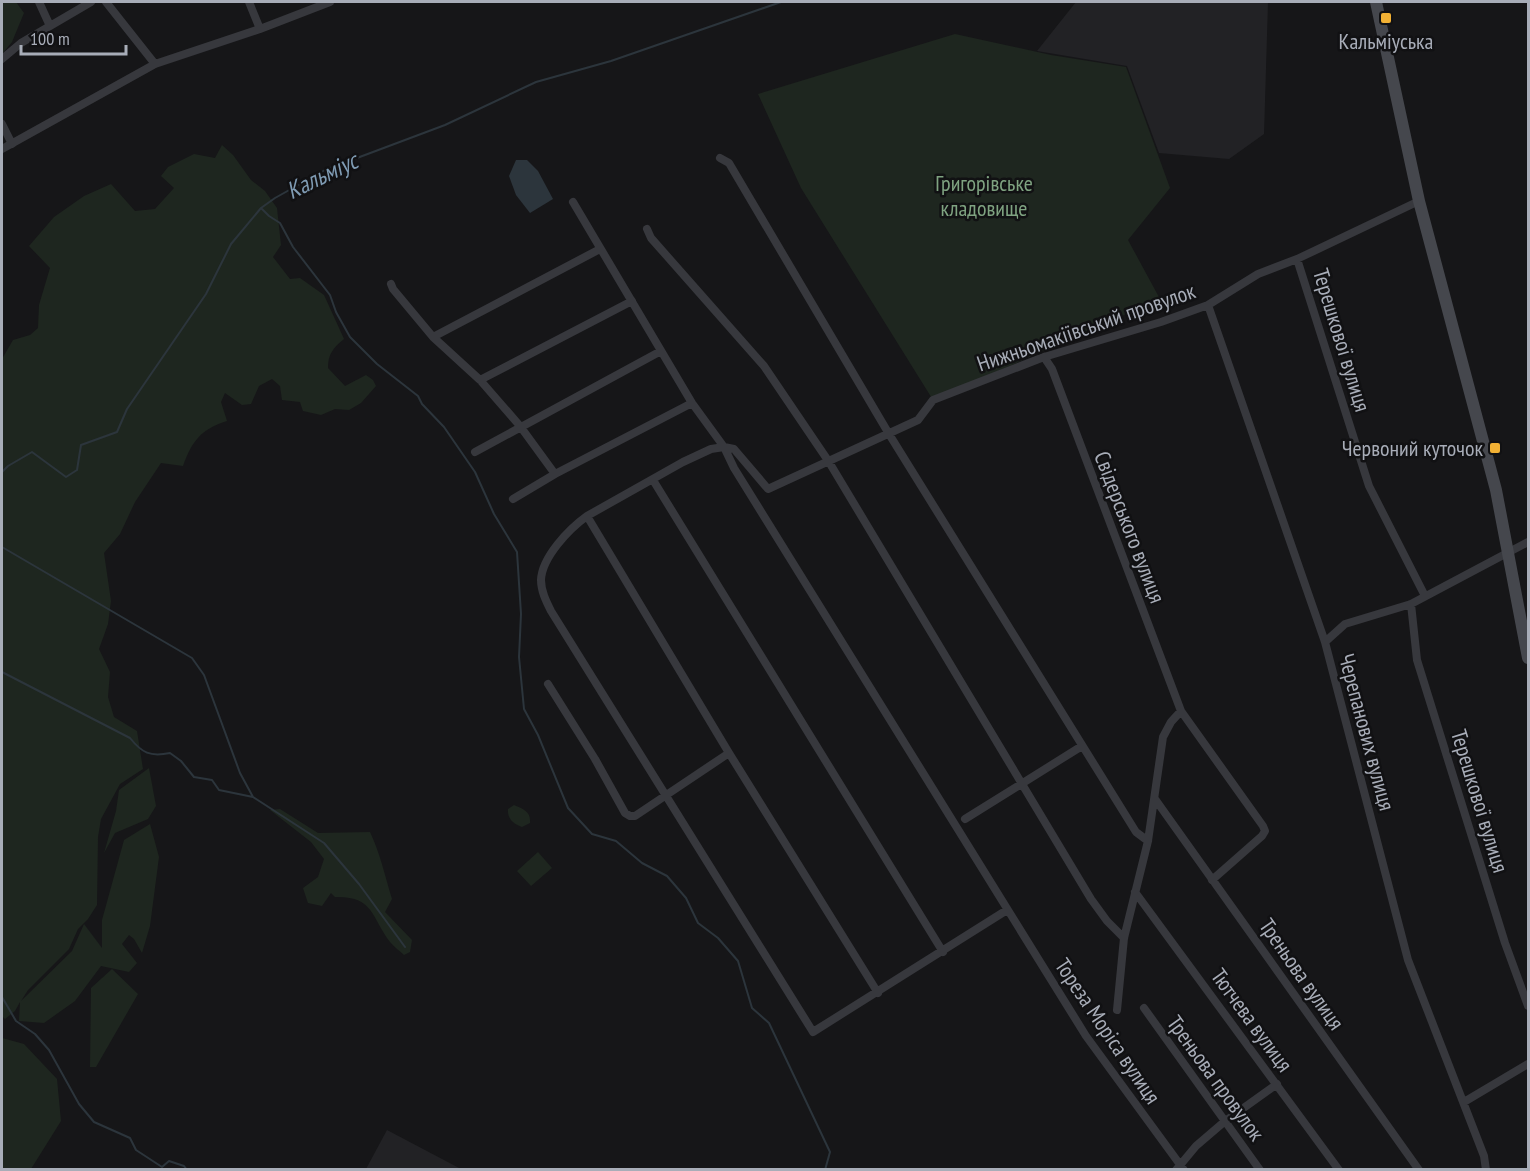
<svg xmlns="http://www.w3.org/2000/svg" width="1530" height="1171" font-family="'PT Sans Narrow',sans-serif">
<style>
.built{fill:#222225}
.green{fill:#1e261f}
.water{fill:#2c353c}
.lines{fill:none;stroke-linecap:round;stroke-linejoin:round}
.stream{stroke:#2c353c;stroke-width:2}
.street{stroke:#37383d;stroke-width:8}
.secondary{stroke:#45474d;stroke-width:12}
.poi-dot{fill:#f2b134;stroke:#111113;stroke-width:2}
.labels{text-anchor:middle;stroke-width:5;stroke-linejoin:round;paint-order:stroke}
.poi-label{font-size:22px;fill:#a8adb8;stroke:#111113}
.park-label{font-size:22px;fill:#7fa381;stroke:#111113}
.street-label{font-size:22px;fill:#a8adb8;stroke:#111113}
.water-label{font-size:24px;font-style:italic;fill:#7f9bb3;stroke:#111113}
</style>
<rect width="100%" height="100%" fill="#161618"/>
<path class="built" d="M1076 2H1268L1264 134 1229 159 1159 153 1127 66 1037 51Z
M387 1130 461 1169H366Z"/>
<path class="green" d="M2 2H16L24 13 12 42 2 54Z
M955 34 1051 55 1126 67 1170 188 1128 240 1160 299 933 400 801 188 758 94Z
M222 145 233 155 251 180 265 191 277 208 281 245 273 257 290 279 300 278 324 295 344 339C333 348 328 354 328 368L345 386 366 375 373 380 376 386 361 403 349 410 335 409 321 415 303 411 300 402 282 400 280 386 272 379 259 386 251 404 242 405 225 393 221 402 227 421C201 429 192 441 183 466L161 463 135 502 120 534 104 553 111 601 108 624 99 649 110 672 108 697 114 717 137 731 143 769 120 784 101 819 98 837 97 905 88 919 78 929 69 949 28 990 21 1001 72 951 84 924 102 948V920L124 840 150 824 159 857 150 926 142 953 134 939 129 935 122 944 137 963 129 972 101 966 75 1001 44 1023 19 1021 20 1002 15 1011 5 1019 2 1016V359L13 340 30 335 38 328 39 305 50 268 29 246 54 217 84 196 111 184 135 211 155 209 174 188 161 176 168 167 194 154 215 158Z
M149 768 156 806 148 819 115 833 104 853 116 811 119 790Z
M514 805C524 809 531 812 530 823L522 827C514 824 507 819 508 809Z
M280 809 318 833 370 832C380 853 385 876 392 899L385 912 412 940 410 952 404 955C400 951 394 947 390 942 371 917 374 896 335 897L331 893 322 906 308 903 303 888 318 877 324 859 311 842 270 810Z
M538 852 552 868 531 886 517 871Z
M112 969 138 994 96 1067H90L91 988Z
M2 1038 24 1044 57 1079 61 1121 31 1169H2Z"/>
<path class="water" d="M516 160H527L538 171 553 199 530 213 516 195 509 176Z"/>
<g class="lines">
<path class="stream" d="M261 208 269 216 280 223 293 247 330 295 336 312 350 337 377 364 418 396 422 404 444 427 475 472 494 514 517 552 521 614 519 657 524 709 538 735 568 808 592 834 616 841 642 863 667 876 686 898 698 923 718 938 738 961 752 1008 769 1023 830 1152 825 1170
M2 472 8 466 32 452 66 477 77 470 81 445 117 432 127 409 206 294 231 244 261 208 275 198 325 170 445 125 536 82 611 61 781 2
M2 547 192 658 204 675 240 773 253 797 324 843 359 884 405 947
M2 672 130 738C142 753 150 757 170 753L181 761 194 777 212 780 219 790 253 797
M2 997 16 1021 35 1034 49 1050 79 1104 94 1122 130 1138 136 1150 162 1167 169 1161 184 1166 187 1170"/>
<path class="street" d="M39 2 50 26
M106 2 155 64
M249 2 260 29
M2 59 21 43 91 2
M2 124 12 144
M2 149 155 64 260 29 330 2
M720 158 729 163 889 434 1136 832 1148 841
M573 202 692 403 724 447 734 468 1086 1036 1184 1170
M647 229 651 238 764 366 829 462 1091 899 1107 921 1124 938
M1297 259 1369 486 1425 596
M391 284 393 289 433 337 480 380 520 426 555 474
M1208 305 1325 642 1408 960 1484 1156 1486 1170
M433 337 600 249
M1044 357 1052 369 1181 711 1263 826 1265 831 1262 836 1212 880
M480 380 632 301
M475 452 661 351
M653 480 943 952
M513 499 555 474 692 403
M587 516 729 753 878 993
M1411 604 1417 660 1505 943 1528 1006
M1325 642 1345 624 1411 604 1528 542
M548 684 595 759 625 813 630 816H635L729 753
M1155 799 1419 1170
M965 819 1082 746
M1135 892 1339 1170
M1007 910 813 1032 551 611C546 601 541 591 541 580 542 557 569 529 587 516L683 462 711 449 724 447 734 449 768 489 918 420 933 400 1044 357 1161 322 1208 305 1258 274 1297 259 1419 201
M1144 1008 1260 1170
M1117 1010 1124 938 1148 841 1163 737 1171 722 1181 711
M1464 1102 1528 1064
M1176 1170 1196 1146 1224 1122 1277 1084"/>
<path class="secondary" d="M1376 2 1419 201 1496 490 1528 658"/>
</g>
<g class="poi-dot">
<rect x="1380" y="12" width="12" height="12" rx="3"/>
<rect x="1489" y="442" width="12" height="12" rx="3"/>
</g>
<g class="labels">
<g class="poi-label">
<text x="1386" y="49">Кальміуська</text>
<text x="1483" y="456" text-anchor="end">Червоний куточок</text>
</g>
<g class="park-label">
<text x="984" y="191">Григорівське<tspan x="984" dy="25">кладовище</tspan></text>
</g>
<g class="street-label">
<text transform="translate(1086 327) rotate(-19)" y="8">Нижньомакіївський провулок</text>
<text transform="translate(1342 340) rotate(73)" y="8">Терешкової вулиця</text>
<text transform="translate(1130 527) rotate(69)" y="8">Свiдерського вулиця</text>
<text transform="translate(1367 732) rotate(75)" y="8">Черепанових вулиця</text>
<text transform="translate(1480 801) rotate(73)" y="8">Терешкової вулиця</text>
<text transform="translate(1302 974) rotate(55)" y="8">Треньова вулиця</text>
<text transform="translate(1252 1020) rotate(54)" y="8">Тютчева вулиця</text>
<text transform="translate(1108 1031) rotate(56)" y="8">Тореза Моріса вулиця</text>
<text transform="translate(1216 1078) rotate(54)" y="8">Треньова провулок</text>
</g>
<g class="water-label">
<text transform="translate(322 176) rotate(-26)" y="8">Кальміус</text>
</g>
</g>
<rect width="1530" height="1171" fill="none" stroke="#a8adb8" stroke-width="6"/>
<path d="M21 45v9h105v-9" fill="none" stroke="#a8adb8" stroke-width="3"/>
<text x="30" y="45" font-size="18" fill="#a8adb8" stroke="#111113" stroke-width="4.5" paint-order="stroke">100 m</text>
</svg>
